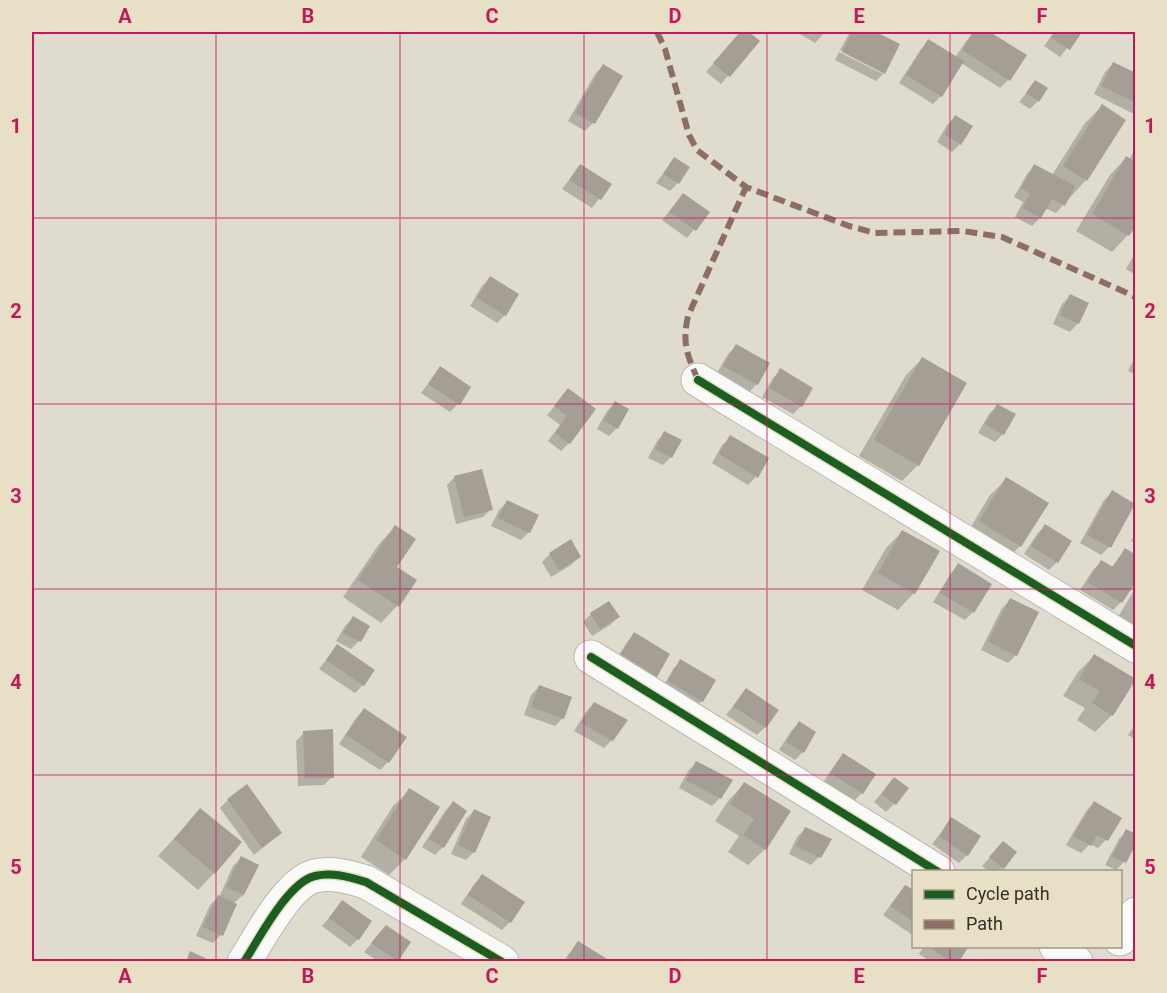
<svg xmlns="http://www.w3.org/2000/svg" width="1167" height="993" font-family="Roboto,sans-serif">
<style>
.shadow{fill:#0003}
.building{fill:#a49e95}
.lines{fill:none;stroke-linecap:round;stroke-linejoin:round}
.minor-casing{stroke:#bcb8ae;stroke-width:35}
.minor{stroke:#fafaf8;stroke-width:33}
.quiet{stroke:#8d6e63;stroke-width:6;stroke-dasharray:12 6;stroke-linecap:butt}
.cycleway-casing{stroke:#e7dfc6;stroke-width:11}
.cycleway{stroke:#1b5e20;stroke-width:8}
.grid{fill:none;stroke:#c2185b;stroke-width:1.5;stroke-opacity:0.55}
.neatline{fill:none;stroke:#c2185b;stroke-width:2}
.grid-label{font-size:20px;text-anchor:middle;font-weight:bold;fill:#c2185b}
</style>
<rect width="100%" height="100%" fill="#dfdbce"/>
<path class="shadow" d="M742 32H747L758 41 721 84 706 72Z
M802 32H825L815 43 800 34Z
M850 32H873L898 44 883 74V71L840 50Z
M973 32H987L1025 56 1008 80 1000 88 961 63 941 96 933 104 899 83 921 49 929 41 955 57Z
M1054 32H1080L1060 57 1044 46Z
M839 52 883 74 876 81 835 60Z
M1113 64 1136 75V115L1094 94 1105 72Z
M603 66 593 123 585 131 568 121 595 74Z
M1035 82 1038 101 1030 109 1019 102Z
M1102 106 1124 120 1086 180 1056 213 1045 208 1040 218 1032 226 1015 217 1023 202 1014 197 1027 174 1035 166 1052 175 1085 123Z
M955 117 960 144 952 152 937 142 947 125Z
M1136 147V223L1128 235 1112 252 1076 231 1110 175 1126 158 1129 160Z
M674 159 678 183 670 191 656 183Z
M580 166 610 184 592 208 562 189Z
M683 195 708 212 687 238 662 220Z
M1136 252V275L1126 269Z
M490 278 505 315 497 323 470 306 482 286Z
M1070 296 1087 304 1078 323 1070 332 1053 324 1062 304Z
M736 346 757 384 749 392 716 375 728 354Z
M1136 356V375L1128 371Z
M922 359 918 465 902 481 859 456 906 375Z
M440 368 469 388 458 404 450 412 421 393Z
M781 370 801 406 793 414 762 397 773 378Z
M568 390 569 443 561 451 548 441 560 425 547 415Z
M615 403 617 428 609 436 597 429 607 411Z
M997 406 1003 434 995 442 978 433 989 414Z
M665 432 671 457 663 465 648 458 657 441Z
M731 437 756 477 748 485 712 463 722 445Z
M455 477 491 509 483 517 456 524 447 485Z
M1007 479 1020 546 1004 562 964 538 990 495Z
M1112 492 1109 547 1101 555 1080 543 1104 500Z
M507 502 529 532 521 540 491 526 499 510Z
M1045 526 1057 562 1049 570 1024 554 1037 534Z
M395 527V567L415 580 397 606 381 623 343 597 379 544Z
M902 532 914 593 898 610 862 590 886 548Z
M1136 533V544L1131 541Z
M1125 550 1121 602 1113 610 1080 590 1093 570 1101 562 1111 568Z
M550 554 579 557 571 565 551 577 542 562Z
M959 565 973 612 965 620 933 602 951 573Z
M1136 587V634L1115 622Z
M1011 600 1016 655 1008 663 981 650 1002 608Z
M609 603 618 617 610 625 592 636 583 622 591 614Z
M353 618 368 626 359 641 351 649 336 641 345 626Z
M635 634 655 676 647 684 614 663 627 642Z
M337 646 363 685 355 693 319 669Z
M1094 656 1134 680 1112 715 1095 732 1077 720 1085 708 1063 696 1078 672Z
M681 661 702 701 693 709 661 690 673 669Z
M540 686 563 718 555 726 524 715 531 695Z
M746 690 765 727 757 735 726 715Z
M594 703 612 740 604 748 574 731 586 712Z
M364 710 388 762 380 770 339 744 356 718Z
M799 723 803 752 795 760 779 750 791 731Z
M1136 724V740L1128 735Z
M304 733 332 777 324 785 298 786 296 741Z
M844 755 862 793 854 801 824 781 836 763Z
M696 763 720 798 712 806 679 788 688 771Z
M894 779V804L886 812 874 802Z
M744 784 765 849 748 865 728 852 739 836 715 821 728 801Z
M410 790 405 859 389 875 361 857 393 806Z
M228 800 280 833 254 855 220 808Z
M453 803 443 847 435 855 422 847 445 811Z
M1094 803 1120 819 1106 840 1098 848 1090 844 1081 853 1066 845 1086 811Z
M200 810 214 873 198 890 158 856Z
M474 811V852L466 860 451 854 466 819Z
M952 819 967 855 959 863 932 844Z
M805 829 819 857 811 865 789 854 797 837Z
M1127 831 1124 862 1116 870 1105 865 1119 839Z
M1003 843V868L1000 872H989L982 866Z
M241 858 257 865 243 895 233 904 221 935 213 943 196 936 210 905 220 895 233 866Z
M482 876 510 922 502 930 461 904 474 884Z
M905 886 914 892V936L883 915Z
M342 902 358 939 350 947 322 926Z
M386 927 409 943 396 962H379L364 952Z
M578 942 609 962H563Z
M924 946H967L957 962H931L919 954Z"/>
<path class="building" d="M740 32H749L760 41 730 77 713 63Z
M852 32H876L900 44 885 74 842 52Z
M973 32H990L1027 55 1010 81 962 50Z
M1055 32H1082L1070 50 1051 38Z
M928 39 964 61 942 97 906 75Z
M1113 62 1136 73V103L1101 86Z
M603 64 623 76 595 124 575 113Z
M1035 80 1048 88 1039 102 1026 93Z
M1102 104 1126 120 1087 181 1063 166Z
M955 115 973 126 961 145 944 134Z
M1126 156 1136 162V226L1129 236 1092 214Z
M674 157 690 167 679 184 663 174Z
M580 164 612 184 601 200 569 180Z
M1034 164 1075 186 1065 206 1052 199 1041 218 1022 208 1030 194 1021 188Z
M683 193 710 212 696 231 669 212Z
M490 276 519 294 506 316 477 298Z
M1070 294 1089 303 1079 324 1060 315Z
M736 344 770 363 758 385 723 366Z
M922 357 967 383 919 466 874 440Z
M440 366 471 387 460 405 428 384Z
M780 368 813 388 802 407 769 388Z
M568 388 596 409 570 444 555 433 567 416 554 406Z
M615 401 629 409 618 429 604 420Z
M997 404 1016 414 1004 435 985 424Z
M664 431 682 440 672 458 655 449Z
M730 435 769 458 758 478 719 454Z
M482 469 493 510 464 517 454 476Z
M1006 477 1049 503 1021 547 979 521Z
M1112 490 1135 504 1111 548 1087 535Z
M507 500 539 515 530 533 498 518Z
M1045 524 1072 541 1058 563 1031 546Z
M395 525 416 539 397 567 417 580 399 607 358 580Z
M902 530 940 551 915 594 878 573Z
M571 539 581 557 559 570 549 553Z
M1125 548 1136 555V582L1122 603 1087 582 1101 560 1113 567Z
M958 563 992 584 974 613 940 593Z
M1010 598 1039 612 1017 656 988 642Z
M609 601 620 617 600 629 590 613Z
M353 616 370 626 361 642 343 633Z
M634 632 670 654 657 677 621 654Z
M337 644 375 670 364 686 326 660Z
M1094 654 1136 679 1113 716 1092 703 1100 691 1079 679Z
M680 659 716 680 703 702 668 681Z
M539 685 572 697 564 719 531 707Z
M746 688 779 710 766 728 733 706Z
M594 702 628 720 613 741 581 723Z
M364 708 407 737 389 763 346 735Z
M799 721 816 732 804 753 786 742Z
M333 729 334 778H305L303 731Z
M843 753 876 774 863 794 830 773Z
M696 761 733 780 721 799 686 780Z
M894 777 909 788 896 805 881 794Z
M744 782 791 811 766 850 743 835 754 819 730 804Z
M247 784 282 833 262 848 227 799Z
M409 788 440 807 406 860 376 840Z
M453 801 467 811 444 848 429 839Z
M1094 801 1122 818 1108 841 1097 835 1091 846 1073 836Z
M200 808 242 842 215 874 174 839Z
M474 809 491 817 475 853 458 845Z
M951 817 981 836 968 856 939 836Z
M805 827 832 839 821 858 796 846Z
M1126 829 1136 834V844L1126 863 1112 856Z
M1003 841 1017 852 1004 869 989 857Z
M241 856 259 865 244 895 226 887Z
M482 874 525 902 511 923 468 895Z
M905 885 914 890V922L890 906Z
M218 895 237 904 223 936 203 927Z
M342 900 372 921 359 940 329 918Z
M386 925 411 942 398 961 371 943Z
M578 941 612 962H575L567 957Z
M928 946H969L959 962H951Z
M190 951 209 960 208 962H186Z"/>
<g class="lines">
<defs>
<path id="minor" d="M698 380 1136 646
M591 657 938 872
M1120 939 1136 914
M1056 946 1076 962
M244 962C259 939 288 882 315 876 333 872 349 877 366 882L502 962"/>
</defs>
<use href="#minor" class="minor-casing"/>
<use href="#minor" class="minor"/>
<path class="quiet" d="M657 32 665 49 689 135 697 150 746 187 849 226 875 233 963 231 1002 237 1136 297
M698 380C687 355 682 343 688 316L746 187"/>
<defs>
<path id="cycleway" d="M698 380 1136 646
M591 657 938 872
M244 962C259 939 288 882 315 876 333 872 349 877 366 882L502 962"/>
</defs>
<use href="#cycleway" class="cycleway-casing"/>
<use href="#cycleway" class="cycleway"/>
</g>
<path class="grid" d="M216 32V962M400 32V962M584 32V962M767 32V962M950 32V872M32 218H1136M32 404H1136M32 589H1136M32 775H1136M950 946V962"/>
<rect width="1167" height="993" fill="none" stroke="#e7dfc6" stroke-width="66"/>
<rect x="912" y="870" width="210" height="78" fill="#e7dfc6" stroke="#9f9986" stroke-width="1.5"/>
<rect x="924" y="890" width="30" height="9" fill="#1b5e20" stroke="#9f9986" stroke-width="1.5"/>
<text x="966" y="900" font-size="18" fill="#343027">Cycle path</text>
<rect x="924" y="920" width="30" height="9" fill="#8d6e63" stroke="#9f9986" stroke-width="1.5"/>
<text x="966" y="930" font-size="18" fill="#343027">Path</text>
<rect x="33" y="33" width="1101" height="927" class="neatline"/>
<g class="grid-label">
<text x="125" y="23">A</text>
<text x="308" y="23">B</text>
<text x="492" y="23">C</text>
<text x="675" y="23">D</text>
<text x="859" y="23">E</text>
<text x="1042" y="23">F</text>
<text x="16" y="133">1</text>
<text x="1150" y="133">1</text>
<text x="16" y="318">2</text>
<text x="1150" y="318">2</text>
<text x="16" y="503">3</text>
<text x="1150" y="503">3</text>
<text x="16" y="689">4</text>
<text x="1150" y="689">4</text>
<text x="16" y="874">5</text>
<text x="1150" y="874">5</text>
<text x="125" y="983">A</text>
<text x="308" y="983">B</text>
<text x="492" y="983">C</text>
<text x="675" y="983">D</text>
<text x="859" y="983">E</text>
<text x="1042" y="983">F</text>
</g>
</svg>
